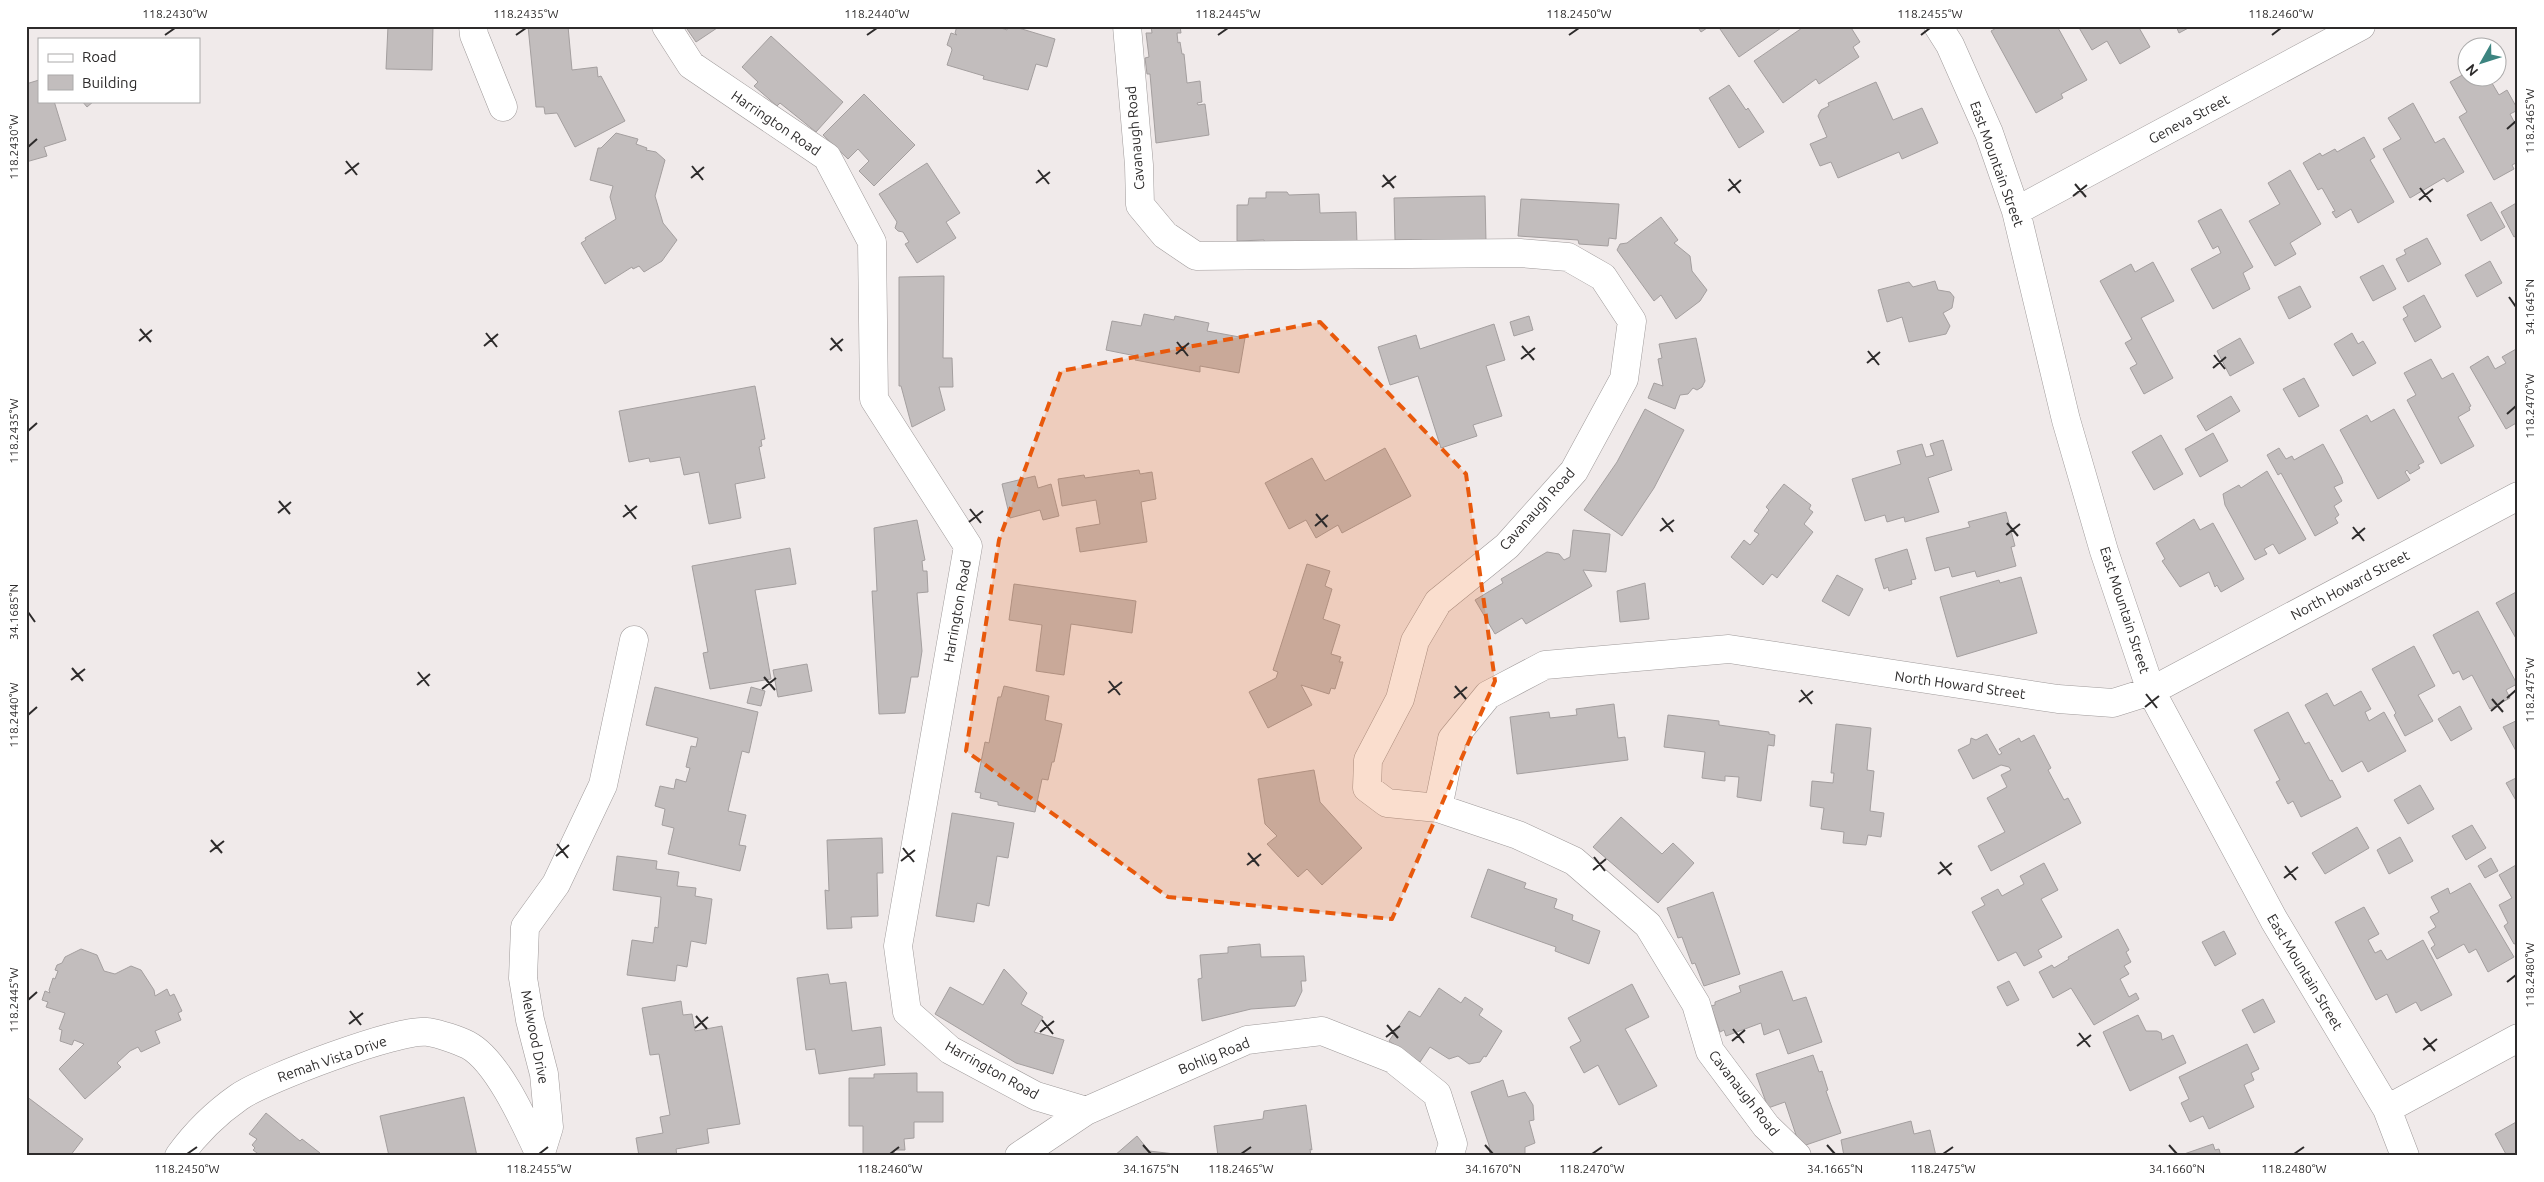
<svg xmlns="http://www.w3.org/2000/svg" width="2544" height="1182" font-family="Ubuntu,sans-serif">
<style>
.building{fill:#c2bdbd;stroke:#a49f9f}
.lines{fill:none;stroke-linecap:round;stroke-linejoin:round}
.minor-casing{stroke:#9f9a9a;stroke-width:29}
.minor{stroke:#fff;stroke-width:28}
.marked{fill:#e8590c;fill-opacity:0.2;stroke:#e8590c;stroke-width:4;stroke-dasharray:10 6;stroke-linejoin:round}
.ticks{fill:none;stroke:#2d2b2b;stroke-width:2}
.labels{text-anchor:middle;stroke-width:4;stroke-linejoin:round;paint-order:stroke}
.street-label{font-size:14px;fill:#2d2b2b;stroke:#fff}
.neatline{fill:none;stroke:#2d2b2b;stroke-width:2}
.ticks-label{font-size:12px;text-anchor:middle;fill:#2d2b2b}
</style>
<rect width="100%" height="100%" fill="#f0eaea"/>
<path class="building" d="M388 26H433L432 70 386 69Z
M528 26H568L572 70 597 67 598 77 601 76 625 121 575 147 557 113 545 114 544 107H536Z
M685 26H720L696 42Z
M957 26H995L1007 30 1008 26H1012L1055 39 1047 67 1036 64 1028 90 983 79 984 76 947 65 952 50 951 47 947 45 951 33 957 35 955 33Z
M1151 26H1180L1181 33H1177L1178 43 1180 42 1182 54H1184L1187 83 1200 81 1202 102 1197 103 1198 105 1205 104 1209 135 1156 143 1150 74H1147L1145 58 1149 57 1146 33H1152Z
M1697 26H1710L1701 32Z
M1718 26H1784L1739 57Z
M1800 26H1850L1860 42 1853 47 1859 57 1819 84 1816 79 1783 103 1754 61 1802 28Z
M2000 26H2057L2087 80 2061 94 2063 98 2036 113 1991 31Z
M2078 26H2138L2150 47 2120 64 2107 41 2092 50Z
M2176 26H2192L2179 33Z
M771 36 843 102 816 132 780 103 777 106 754 86 758 82 742 67Z
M2466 73V78H2489L2499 95 2507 90 2518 110 2510 114 2518 129V162L2512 165 2514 169 2494 180 2459 117 2467 112 2450 82Z
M39 80V101H54L66 140 44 147 47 156 26 162V84Z
M1876 82 1893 120 1922 108 1938 143 1902 159 1899 152 1838 178 1831 162 1820 166 1810 144 1827 137 1818 116 1821 110 1829 106 1828 103Z
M1729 85 1746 110 1748 108 1764 132 1739 148 1709 98Z
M864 94 915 145 874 186 859 171 869 161 858 149 848 159 823 135Z
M82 101H94L87 107Z
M2413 103 2435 143 2444 138 2464 172 2447 182 2444 178 2410 198 2383 149 2401 139 2388 118Z
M616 133 638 139 636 144 647 148 646 150 656 152 665 160 655 196 663 223 677 240 662 261 644 272 639 266 633 269 632 267 605 284 581 243 586 240 585 238 616 219 610 197 613 186 590 180 598 148H601Z
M2364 137 2375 157 2370 160 2394 202 2358 223 2351 209 2336 218 2332 212 2335 211 2322 188 2318 190 2303 163 2320 153 2322 156 2335 149 2337 152Z
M927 163 960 213 946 222 956 238 917 263 905 244 909 242 903 232 898 231 895 228 897 222 879 194Z
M2290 170 2321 224 2290 243 2296 254 2275 266 2249 221 2280 204 2268 183Z
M1266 192H1287L1289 195 1319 194 1320 213 1356 212 1357 243 1265 244 1264 240 1237 241V205H1248L1249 198H1266Z
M1485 196 1486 242H1423L1422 240H1395L1394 198Z
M1521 199 1619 204 1616 239 1609 238 1608 246 1579 244 1578 240 1518 236Z
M2491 202 2505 227 2481 241 2467 215Z
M2518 202V235L2514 237 2501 212Z
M2221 209 2253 267 2243 273 2250 289 2213 309 2191 269 2221 253 2218 246 2213 249 2198 221Z
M1661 217 1678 240 1674 243 1690 256 1692 271 1707 290 1700 301 1676 319 1661 295 1654 301 1617 250 1620 244 1627 243Z
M2427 238 2441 264 2408 282 2396 259 2406 254 2404 250Z
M2490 261 2502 283 2477 297 2465 275Z
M2153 262 2174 301 2141 318 2173 378 2144 394 2130 368 2137 364 2125 343 2132 339 2100 281 2131 264 2135 272Z
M2383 265 2396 289 2373 301 2360 277Z
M944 276 943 358H952L953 387H939L945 410 912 427 901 386H899V277Z
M1935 281 1938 290 1950 292 1954 297 1952 308 1943 313 1950 326 1946 334 1909 342 1902 317 1887 322 1878 290 1909 282 1913 287Z
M2300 286 2311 307 2289 319 2278 297Z
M2424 295 2441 327 2415 342 2403 319 2408 316 2403 307Z
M1144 314 1174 320 1175 316 1209 323 1207 331 1245 338 1239 373 1200 366V372L1135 360 1136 356 1106 350 1112 321 1141 326Z
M1529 316 1533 330 1514 336 1510 322Z
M1494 324 1505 360 1486 366 1502 416 1473 425 1477 436 1441 448 1418 376 1390 385 1378 347 1416 335 1420 349Z
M2352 333 2358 344 2363 341 2376 363 2353 376 2334 344Z
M1696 338 1705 381 1702 387 1697 390 1693 388 1688 394 1680 395 1675 409 1648 398 1654 383 1663 386 1658 359 1662 358 1659 344Z
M2240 338 2254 363 2230 376 2217 351Z
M2518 348V422L2506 429 2470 367 2488 356 2495 369 2506 363 2502 357Z
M2431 359 2442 379 2453 373 2471 406 2469 407 2470 410 2458 417 2474 446 2441 464 2407 400 2416 395 2404 373Z
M2304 378 2319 406 2299 417 2283 389Z
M755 386 765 439 761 440 762 446 759 447 765 478 735 484 741 518 709 524 699 472 684 475 680 457 650 462 649 458 629 462 619 411Z
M2231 396 2240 411 2206 431 2197 416Z
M1645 409 1684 430 1654 488 1622 536 1584 510 1617 462Z
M2394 409 2424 462 2418 465 2420 468 2410 474 2407 470 2405 472 2410 480 2378 499 2340 430 2367 415 2371 422Z
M2213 433 2228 461 2200 477 2185 449Z
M2161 435 2183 474 2154 490 2132 452Z
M1943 440 1952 470 1928 478 1939 512 1905 522 1904 517 1887 522 1885 515 1865 521 1852 479 1901 464 1897 451 1922 444 1926 457 1934 455 1930 444Z
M2323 444 2341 477 2343 483 2334 487 2342 501 2334 506 2339 515 2335 518 2338 523 2315 536 2281 473 2278 475 2267 455 2279 448 2286 459 2292 456 2294 460Z
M1385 448 1411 496 1342 533 1338 525 1316 538 1306 520 1289 529 1265 483 1312 458 1325 481Z
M1139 470 1140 474 1152 472 1156 499 1141 502 1147 542 1080 552 1076 528 1100 524 1096 500 1062 506 1058 479 1084 475 1085 478Z
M2267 471 2306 539 2279 554 2273 544 2264 549 2267 554 2255 560 2225 505 2223 494 2239 485 2241 488Z
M1035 476 1038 488 1051 484 1059 516 1043 520 1040 510 1010 518 1002 484Z
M1784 484 1811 505 1809 509 1813 512 1804 524 1813 532 1777 578 1772 574 1763 585 1731 557 1744 540 1750 545 1759 534 1754 531 1769 510 1766 507Z
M2006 512 2015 546 2011 547 2016 566 1977 577 1975 571 1952 577 1949 567 1935 571 1926 538 1970 527 1968 522Z
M2194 519 2200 530 2213 523 2244 579 2221 592 2217 585 2215 587 2209 572 2180 587 2162 561 2165 559 2156 543Z
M917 520 925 560 922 561 923 571H927L928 592 917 593 922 651 918 677H911L905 713 879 714 872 591H877L874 528Z
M1573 530 1610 534 1606 572 1583 570 1592 586 1526 624 1522 618 1495 634 1475 600 1503 583 1501 579 1547 552 1559 554 1564 560 1570 557Z
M790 548 796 584 755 590 771 679 710 689 703 653 708 652 692 566Z
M1907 549 1916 579 1911 580 1912 584 1889 591 1888 587 1884 589 1875 559Z
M1307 564 1330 571 1325 586 1332 589 1323 619 1340 625 1331 654 1341 657 1339 662H1343L1335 689 1331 688 1329 694 1301 685 1312 705 1268 728 1249 692 1276 678 1278 672 1273 670Z
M1837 575 1863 589 1849 616 1822 601Z
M2021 577 2037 633 1957 657 1940 597 1999 580 2000 583Z
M1645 583 1649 619 1620 622 1617 591Z
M1014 584 1136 601 1132 633 1071 624 1064 675 1036 671 1042 625 1009 620Z
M2518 591V642L2496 603Z
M2478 611 2517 684 2506 690 2510 698 2490 709 2472 675 2463 680 2459 671 2453 674 2433 635Z
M2414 646 2435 686 2418 695 2433 721 2405 736 2394 715 2396 713 2372 669Z
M807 664 812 691 778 697 773 670Z
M1004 686 1049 696 1045 720 1062 724 1054 762H1052L1048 780 1042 779 1035 812 998 805V802L980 798 981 793 975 792 985 742 989 743 998 697H1001Z
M655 687 758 712 749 753 742 751 728 811 746 815 739 845 746 846 740 871 668 854 674 828 662 825 665 809 655 806 660 786 674 789 676 779 686 782 690 768 686 767 691 746 696 747 698 738 646 725Z
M751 687 765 691 761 706 747 703Z
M2361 691 2371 709 2365 712 2369 721 2384 712 2406 751 2368 772 2362 761 2342 772 2305 705 2327 693 2334 706Z
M1614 704 1618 738 1625 737 1628 760 1517 774 1510 717 1549 712 1550 718 1577 715 1576 709Z
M2460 706 2472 729 2451 741 2438 719Z
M2288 712 2305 744 2309 742 2330 781 2332 780 2341 797 2301 817 2293 801 2288 804 2276 782 2280 780 2254 730Z
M1668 715 1719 721V725L1769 732V734L1775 735 1774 746 1768 745 1761 801 1737 797 1739 777 1725 776V781L1702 778 1705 752 1664 747Z
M2518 720V750L2516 751 2503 727Z
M1836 724 1871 728 1867 770 1874 771 1870 811 1884 813 1881 837 1868 835 1866 845 1843 843 1844 832 1821 829 1824 808 1810 806 1812 781 1833 783 1834 773H1831Z
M1987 734 1999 755 2002 753 1999 749 2019 738 2021 742 2034 735 2051 768 2048 770 2064 800 2068 798 2081 823 1991 871 1978 846 2005 832 1987 798 2007 787 2001 775 2011 770 2009 767 2001 765 1973 779 1958 750 1970 744 1971 738 1976 740Z
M1314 770 1320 802 1362 848 1322 885 1307 869 1298 877 1267 844 1277 836 1265 824 1258 779Z
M2518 777V804L2506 783Z
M2420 785 2434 809 2408 824 2394 800Z
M952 813 1014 823 1008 858 997 856 989 906 977 903 974 922 936 916Z
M1621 817 1662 854 1673 843 1694 863 1658 903 1593 847Z
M2472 825 2486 848 2466 860 2452 836Z
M2357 827 2369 848 2325 874 2312 853Z
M2400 837 2413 861 2389 874 2377 850Z
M882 838 883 873H877L878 916 851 917 852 928 827 929 825 890 829 891 827 840Z
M617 856 657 861 656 869 679 872 677 886 696 888 695 896 712 899 706 944 691 941 687 967 677 965 675 981 627 975 632 940 653 943 655 927 658 928 661 897 613 890Z
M2491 858 2498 871 2485 878 2478 866Z
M2044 863 2058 890 2041 899 2062 937 2038 950 2042 957 2024 966 2016 952 1998 961 1972 912 1985 905 1981 898 1998 889 2002 896 2024 884 2020 876Z
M2516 865 2518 943 2514 944 2504 926 2508 923 2499 905 2512 898 2499 875Z
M1488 869 1526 883 1524 888 1557 899 1554 908 1573 915 1572 920 1600 931 1589 964 1555 951 1556 947 1471 917Z
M2470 883 2514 957 2488 972 2476 949 2469 953 2464 944 2437 959 2431 948 2435 945 2428 932 2436 927 2430 917 2439 912 2431 897 2448 888 2450 894Z
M1713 892 1740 974 1704 986 1695 963 1692 964 1682 937 1678 938 1667 908Z
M2364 907 2379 934 2368 940 2375 953 2381 950 2387 960 2423 940 2452 995 2421 1011 2416 1002 2396 1013 2387 994 2376 1000 2335 922Z
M2118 929 2129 950 2126 952 2131 962 2124 966 2129 974 2120 979 2129 997 2136 993 2139 999 2094 1025 2071 988 2053 998 2039 972 2052 965 2054 968 2069 959 2068 957Z
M2224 931 2236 954 2215 966 2202 942Z
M1260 944 1261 957 1304 956 1306 981H1301L1302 991 1295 1006 1251 1009 1202 1021 1198 979 1202 978 1200 955 1228 953V947Z
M81 949 97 955 104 971 115 974 131 966 141 970 154 990 155 996 167 989 170 996 174 994 182 1011 178 1013 181 1020 155 1031 160 1043 141 1052 138 1047 130 1051 117 1063 121 1067 85 1099 59 1069 84 1044 74 1040 72 1045 60 1041 62 1030 59 1029 65 1013 46 1007 48 1002 42 1000 45 991 50 993 49 990 53 978 55 979 58 971 55 970 57 965 62 963 65 957Z
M1004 969 1027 993 1021 1004 1043 1017 1034 1032 1064 1040 1053 1074 1016 1063 935 1014 950 987 983 1005Z
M1782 971 1793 1001 1806 997 1822 1042 1788 1054 1779 1029 1764 1035 1761 1023 1726 1036 1724 1030 1720 1032 1711 1006 1715 1005V1002L1741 992 1739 986Z
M828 974 830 984 846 982 852 1031 881 1027 885 1065 819 1074 815 1049 806 1050 797 978Z
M2009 981 2019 1000 2007 1006 1997 987Z
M1632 984 1649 1017 1625 1029 1657 1086 1619 1105 1598 1065 1584 1073 1570 1047 1581 1041 1568 1018Z
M1439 988 1461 1003 1465 997 1483 1009 1479 1015 1502 1031 1486 1057 1484 1056 1480 1062 1469 1064 1458 1056 1449 1059 1430 1047 1420 1062 1389 1041 1409 1011 1420 1017Z
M2263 999 2275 1022 2254 1033 2242 1010Z
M681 1001 683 1015 692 1014 695 1031 722 1026 740 1124 707 1129 709 1143 676 1149 677 1156H639L636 1138 663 1133 660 1117 670 1115 659 1054 650 1055 642 1008Z
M2138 1015 2146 1031H2157L2161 1033 2162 1040 2173 1035 2186 1063 2130 1091 2103 1032Z
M2247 1044 2259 1069 2251 1073 2254 1080 2244 1085 2254 1107 2209 1129 2203 1116 2190 1122 2181 1103 2189 1099 2179 1077Z
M1813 1055 1819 1072 1822 1071 1828 1090 1826 1091 1841 1133 1800 1147 1785 1102 1768 1108 1756 1074Z
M917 1073V1092H943V1122H914V1138L904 1139 905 1150H894V1156H863V1126H849V1078H874V1074Z
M1503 1080 1508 1097 1525 1092 1533 1105 1534 1120 1529 1121 1535 1143 1525 1147V1156H1490L1489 1145 1471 1092Z
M26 1096 83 1139 70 1156H26Z
M464 1097 477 1156H389L380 1116Z
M1306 1105 1312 1150 1310 1149 1311 1156H1218L1214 1126 1263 1119 1264 1111Z
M266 1113 300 1141 302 1139 320 1153 319 1156H261L253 1150 255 1148 252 1145 257 1139 249 1134Z
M1911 1121 1914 1134 1930 1130 1936 1156H1844L1841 1140Z
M2518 1121V1156H2507L2495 1134Z
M1137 1136 1149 1151 1192 1156H1114Z
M2213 1144 2215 1150 2219 1149 2221 1156H2185L2184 1154Z"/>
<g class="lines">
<defs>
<path id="minor" d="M473 26 474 35 503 107
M666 26 691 65 827 157 872 242 874 399 968 546 898 946 907 1012 950 1050 1036 1096 1086 1111
M1127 26 1139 165 1140 205 1165 235 1196 256 1520 253 1568 257 1603 277 1632 321 1624 379 1574 471 1507 546 1438 602 1415 641 1400 699 1368 760 1367 788 1387 803 1438 808 1518 835 1574 861 1648 925 1696 1004 1710 1051 1766 1126 1797 1156
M1938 26 1950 45 1989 133 2016 211 2066 420 2104 551 2151 691 2274 920 2387 1109 2405 1156
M2016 211 2361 26
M1438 808 1452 739 1488 695 1545 665 1729 649 2058 699 2113 703 2151 691 2518 496
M2387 1109 2518 1038
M179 1156C195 1134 216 1113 239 1097 265 1079 399 1028 428 1032 440 1034 458 1040 468 1045 498 1061 526 1125 540 1155
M540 1156 549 1127 544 1074 530 1020 523 978 525 927 556 884 603 785 634 640
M1019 1156 1086 1111 1247 1040 1322 1031 1393 1059 1437 1094 1453 1144 1449 1156"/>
</defs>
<use href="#minor" class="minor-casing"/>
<use href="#minor" class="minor"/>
</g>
<path class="marked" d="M1320 322 1466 474 1495 681 1392 919 1168 897 966 751 999 540 1061 371Z"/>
<path class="ticks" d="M165 35 175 28M516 35 526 28M867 35 877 28M1218 35 1228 28M1569 35 1579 28M1921 35 1930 28M2272 35 2281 28M2507 129 2516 121M28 147 37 139M346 161 357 175M692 166 703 180M1038 170 1049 184M345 174 359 163M1383 175 1394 188M691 178 704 167M1729 179 1740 193M1036 183 1050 172M2075 184 2086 197M1382 187 1396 176M2420 188 2431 202M1728 191 1741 180M2073 196 2087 185M2419 200 2433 189M2509 297 2516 307M140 329 151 342M486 333 497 347M831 338 842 351M139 341 152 330M1177 342 1188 356M484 346 498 334M1522 346 1534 360M830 350 843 339M1868 351 1879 365M1176 354 1189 343M2214 355 2225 369M1521 359 1535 348M1867 363 1880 352M2213 368 2226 357M2507 414 2516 406M28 431 37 423M279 501 290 514M625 505 636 519M970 509 981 523M278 513 291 502M1316 514 1327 527M623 517 637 506M1662 518 1673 532M969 522 983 511M2007 523 2018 536M1315 526 1328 515M2353 527 2364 541M1660 531 1674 520M2006 535 2020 524M2352 539 2365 528M28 612 35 622M72 668 83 681M418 672 429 686M764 677 775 690M71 680 85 669M1109 681 1120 695M417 685 430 674M1455 686 1466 699M762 689 776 678M1801 690 1812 704M1108 693 1122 682M2146 694 2157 708M1454 698 1467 687M2507 698 2516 690M2492 699 2503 712M1799 702 1813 691M2145 707 2159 696M2491 711 2504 700M28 715 37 707M211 840 222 853M557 844 568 858M903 848 914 862M210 852 224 841M1248 853 1259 866M556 856 569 845M1594 857 1605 871M901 861 915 850M1940 862 1951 875M1247 865 1261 854M2285 866 2296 880M1593 870 1606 859M1938 874 1952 863M2284 878 2298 867M2507 982 2516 975M28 1000 37 992M350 1011 361 1025M696 1016 707 1029M1042 1020 1053 1034M349 1024 363 1013M1387 1025 1398 1038M695 1028 708 1017M1733 1029 1744 1043M1040 1032 1054 1021M2079 1033 2090 1047M1386 1037 1400 1026M2424 1038 2435 1051M1732 1041 1745 1030M2077 1046 2091 1035M2423 1050 2437 1039M1143 1145 1151 1154M1485 1145 1493 1154M1827 1145 1835 1154M2169 1145 2177 1154M187 1154 197 1147M539 1154 548 1147M890 1154 899 1147M1241 1154 1251 1147M1592 1154 1602 1147M1943 1154 1953 1147M2294 1154 2304 1147"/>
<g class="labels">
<g class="street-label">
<text transform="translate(2189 119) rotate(-28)" y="5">Geneva Street</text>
<text transform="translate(776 123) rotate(34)" y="5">Harrington Road</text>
<text transform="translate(1135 138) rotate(-95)" y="5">Cavanaugh Road</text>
<text transform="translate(1997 164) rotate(70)" y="5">East Mountain Street</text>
<text transform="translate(1537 509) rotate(-48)" y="5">Cavanaugh Road</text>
<text transform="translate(2350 585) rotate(-28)" y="5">North Howard Street</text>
<text transform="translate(2125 610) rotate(72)" y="5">East Mountain Street</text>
<text transform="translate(957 611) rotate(-80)" y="5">Harrington Road</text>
<text transform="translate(1960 685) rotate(8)" y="5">North Howard Street</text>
<text transform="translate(2305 972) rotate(59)" y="5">East Mountain Street</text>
<text transform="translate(535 1037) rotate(79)" y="5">Melwood Drive</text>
<text transform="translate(1214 1056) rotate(-22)" y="5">Bohlig Road</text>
<text transform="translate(332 1059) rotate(-19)" y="5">Remah Vista Drive</text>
<text transform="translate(992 1070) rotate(29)" y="5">Harrington Road</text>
<text transform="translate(1744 1093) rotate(52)" y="5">Cavanaugh Road</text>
</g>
</g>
<rect width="2544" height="1182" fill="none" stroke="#ffffff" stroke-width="55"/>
<rect x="38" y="38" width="162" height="65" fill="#ffffff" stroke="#abaaaa"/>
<rect x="48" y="54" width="25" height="8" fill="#ffffff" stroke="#abaaaa"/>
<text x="82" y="62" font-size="15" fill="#2d2b2b">Road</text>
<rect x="48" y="75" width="25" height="15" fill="#c2bdbd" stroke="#abaaaa"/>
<text x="82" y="88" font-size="15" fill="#2d2b2b">Building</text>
<g transform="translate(2482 62) rotate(231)"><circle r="24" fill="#ffffff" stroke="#abaaaa"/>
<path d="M0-4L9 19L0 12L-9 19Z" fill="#3c8480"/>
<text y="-8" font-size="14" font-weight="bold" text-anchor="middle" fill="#2d2b2b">N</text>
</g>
<rect x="28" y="28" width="2488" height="1126" class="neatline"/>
<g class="ticks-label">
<text x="175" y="18">118.2430°W</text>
<text x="526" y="18">118.2435°W</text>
<text x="877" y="18">118.2440°W</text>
<text x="1228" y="18">118.2445°W</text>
<text x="1579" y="18">118.2450°W</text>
<text x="1930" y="18">118.2455°W</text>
<text x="2281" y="18">118.2460°W</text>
<text transform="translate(2530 121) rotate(-90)" y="4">118.2465°W</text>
<text transform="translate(14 147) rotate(-90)" y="4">118.2430°W</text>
<text transform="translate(2530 307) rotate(-90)" y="4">34.1645°N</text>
<text transform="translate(2530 406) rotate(-90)" y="4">118.2470°W</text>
<text transform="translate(14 431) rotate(-90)" y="4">118.2435°W</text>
<text transform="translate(14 612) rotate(-90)" y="4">34.1685°N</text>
<text transform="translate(2530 690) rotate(-90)" y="4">118.2475°W</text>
<text transform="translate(14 715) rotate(-90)" y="4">118.2440°W</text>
<text transform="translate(2530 975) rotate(-90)" y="4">118.2480°W</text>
<text transform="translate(14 1000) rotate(-90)" y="4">118.2445°W</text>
<text x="187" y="1173">118.2450°W</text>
<text x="539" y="1173">118.2455°W</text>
<text x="890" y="1173">118.2460°W</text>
<text x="1151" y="1173">34.1675°N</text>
<text x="1241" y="1173">118.2465°W</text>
<text x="1493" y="1173">34.1670°N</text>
<text x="1592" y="1173">118.2470°W</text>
<text x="1835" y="1173">34.1665°N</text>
<text x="1943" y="1173">118.2475°W</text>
<text x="2177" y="1173">34.1660°N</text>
<text x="2294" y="1173">118.2480°W</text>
</g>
</svg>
